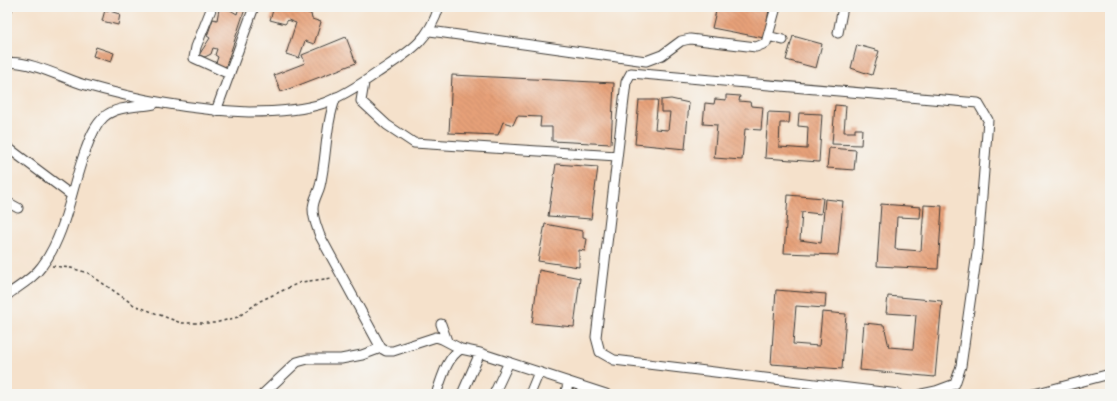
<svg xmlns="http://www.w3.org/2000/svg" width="1117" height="401" font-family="Pangolin,sans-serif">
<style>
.building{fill:url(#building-back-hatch)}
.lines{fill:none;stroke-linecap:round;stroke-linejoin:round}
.minor-casing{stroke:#3d3a36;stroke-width:11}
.path{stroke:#3d3a36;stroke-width:1.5;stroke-dasharray:3 3;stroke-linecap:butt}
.minor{stroke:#fff;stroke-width:9}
</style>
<defs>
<pattern id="building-back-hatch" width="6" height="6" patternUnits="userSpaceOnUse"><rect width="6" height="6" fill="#e6a078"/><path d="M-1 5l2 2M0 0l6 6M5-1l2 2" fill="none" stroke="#c58967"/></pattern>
</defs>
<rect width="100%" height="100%" fill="#f6f6f2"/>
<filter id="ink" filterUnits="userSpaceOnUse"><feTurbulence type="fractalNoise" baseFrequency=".025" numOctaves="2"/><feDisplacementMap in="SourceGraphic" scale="8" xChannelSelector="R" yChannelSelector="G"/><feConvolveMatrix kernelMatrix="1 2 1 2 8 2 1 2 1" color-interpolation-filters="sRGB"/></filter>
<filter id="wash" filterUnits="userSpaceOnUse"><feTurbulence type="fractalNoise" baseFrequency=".012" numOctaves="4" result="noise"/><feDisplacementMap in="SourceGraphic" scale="16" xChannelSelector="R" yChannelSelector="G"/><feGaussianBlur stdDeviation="0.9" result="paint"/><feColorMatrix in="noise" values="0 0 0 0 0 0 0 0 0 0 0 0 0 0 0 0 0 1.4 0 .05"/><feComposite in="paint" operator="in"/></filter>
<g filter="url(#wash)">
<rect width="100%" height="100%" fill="#f5e1cb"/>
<g id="blocks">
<path class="building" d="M218 7H225L237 14 239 7 245 9 225 69 215 66 218 57 215 55 217 49 213 48 211 54 205 57 199 55 210 38 207 36 213 19 217 20 219 9Z
M274 7H281L296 12 297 9 311 14 312 19 321 22 314 44 305 41 299 58 286 54 296 23 288 20 285 24 270 20Z
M717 7H754L769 10 764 38 712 28Z
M105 10 120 14 118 25 102 21Z
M793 36 822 44 816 68 786 60Z
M346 37 356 63 281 92 274 75 305 63 302 55Z
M857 45 879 51 872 75 851 68Z
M96 47 114 53 111 62 93 56Z
M452 75 614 83 611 144 552 141V127H540L541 117 517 116 513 125 503 122 498 135 449 133Z
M726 95 740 96 739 101 750 102 751 106 763 107 761 130 745 129 742 160 714 158 717 125 703 124 705 103 714 104 715 99 726 100Z
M671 99 689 103 685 149 635 144 639 100H658L655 129 668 130 670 112H661V100Z
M835 105 846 106 844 132H855V129H862L861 145 832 144Z
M768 112 790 113 789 123H780L779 147 807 149 808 127 798 126 799 113 822 114 819 162 765 158Z
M829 148 856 150 854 170 827 168Z
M556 164 598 167 591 219 548 216Z
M788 195 823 198 821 214 802 212 800 240 821 243 825 199 843 201 838 255 784 253Z
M881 204 921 207 920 218 897 217 895 249 921 251 924 205 942 206 938 269 877 266Z
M545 224 583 231V238L587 239 585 251 579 250V267L538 261Z
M539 270 580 278 574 327 532 323Z
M776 290 826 294 825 308 796 306 793 344 819 346 822 312 846 314 842 369 771 364Z
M888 296 942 301 935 377 860 370 864 323 884 325 889 347 913 349 916 315 886 313Z"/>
</g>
</g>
<g filter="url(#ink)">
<use href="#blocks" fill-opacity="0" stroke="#3d3a36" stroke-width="1"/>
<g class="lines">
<defs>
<path id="minor" d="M212 7 196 47 194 58 229 74
M7 10 8 7
M430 31 646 61 662 55 681 41 690 39 756 47 766 43 776 7
M838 33 843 7
M768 36 783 40
M7 63C25 59 64 78 82 84 139 100 190 110 249 112 274 112 301 111 324 103 343 96 361 84 377 73 407 53 428 43 439 7
M364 83 361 101 387 125 414 143 617 156
M336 97C325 126 327 156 320 186 318 194 313 200 313 209 313 219 317 227 320 236L381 348 386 351H393L436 337 442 339 461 349
M216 111 254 7
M7 147 71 195
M7 202 18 208
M7 295C19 286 33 279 42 266 67 233 71 187 86 149 90 138 95 125 104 117 116 106 139 107 154 104
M441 324 447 341
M263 394 297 362 308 359H341L362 355 381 348
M436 394C442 379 446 358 461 349L480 353 606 394
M462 394 480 353
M494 394 509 362
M530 394 539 372
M565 394 569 382
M899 394 614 360 600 352 596 337 626 82 631 73 978 103 988 120 978 246 961 366 955 384 936 391 922 394
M1034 394 1110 374"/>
</defs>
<use href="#minor" class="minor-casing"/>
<path class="path" d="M52 266 71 268 88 273 134 305 181 323H215L238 317 260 301 301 282 333 278"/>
<use href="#minor" class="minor"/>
</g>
</g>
<rect width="1117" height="401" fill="none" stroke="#f6f6f2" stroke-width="24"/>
</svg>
